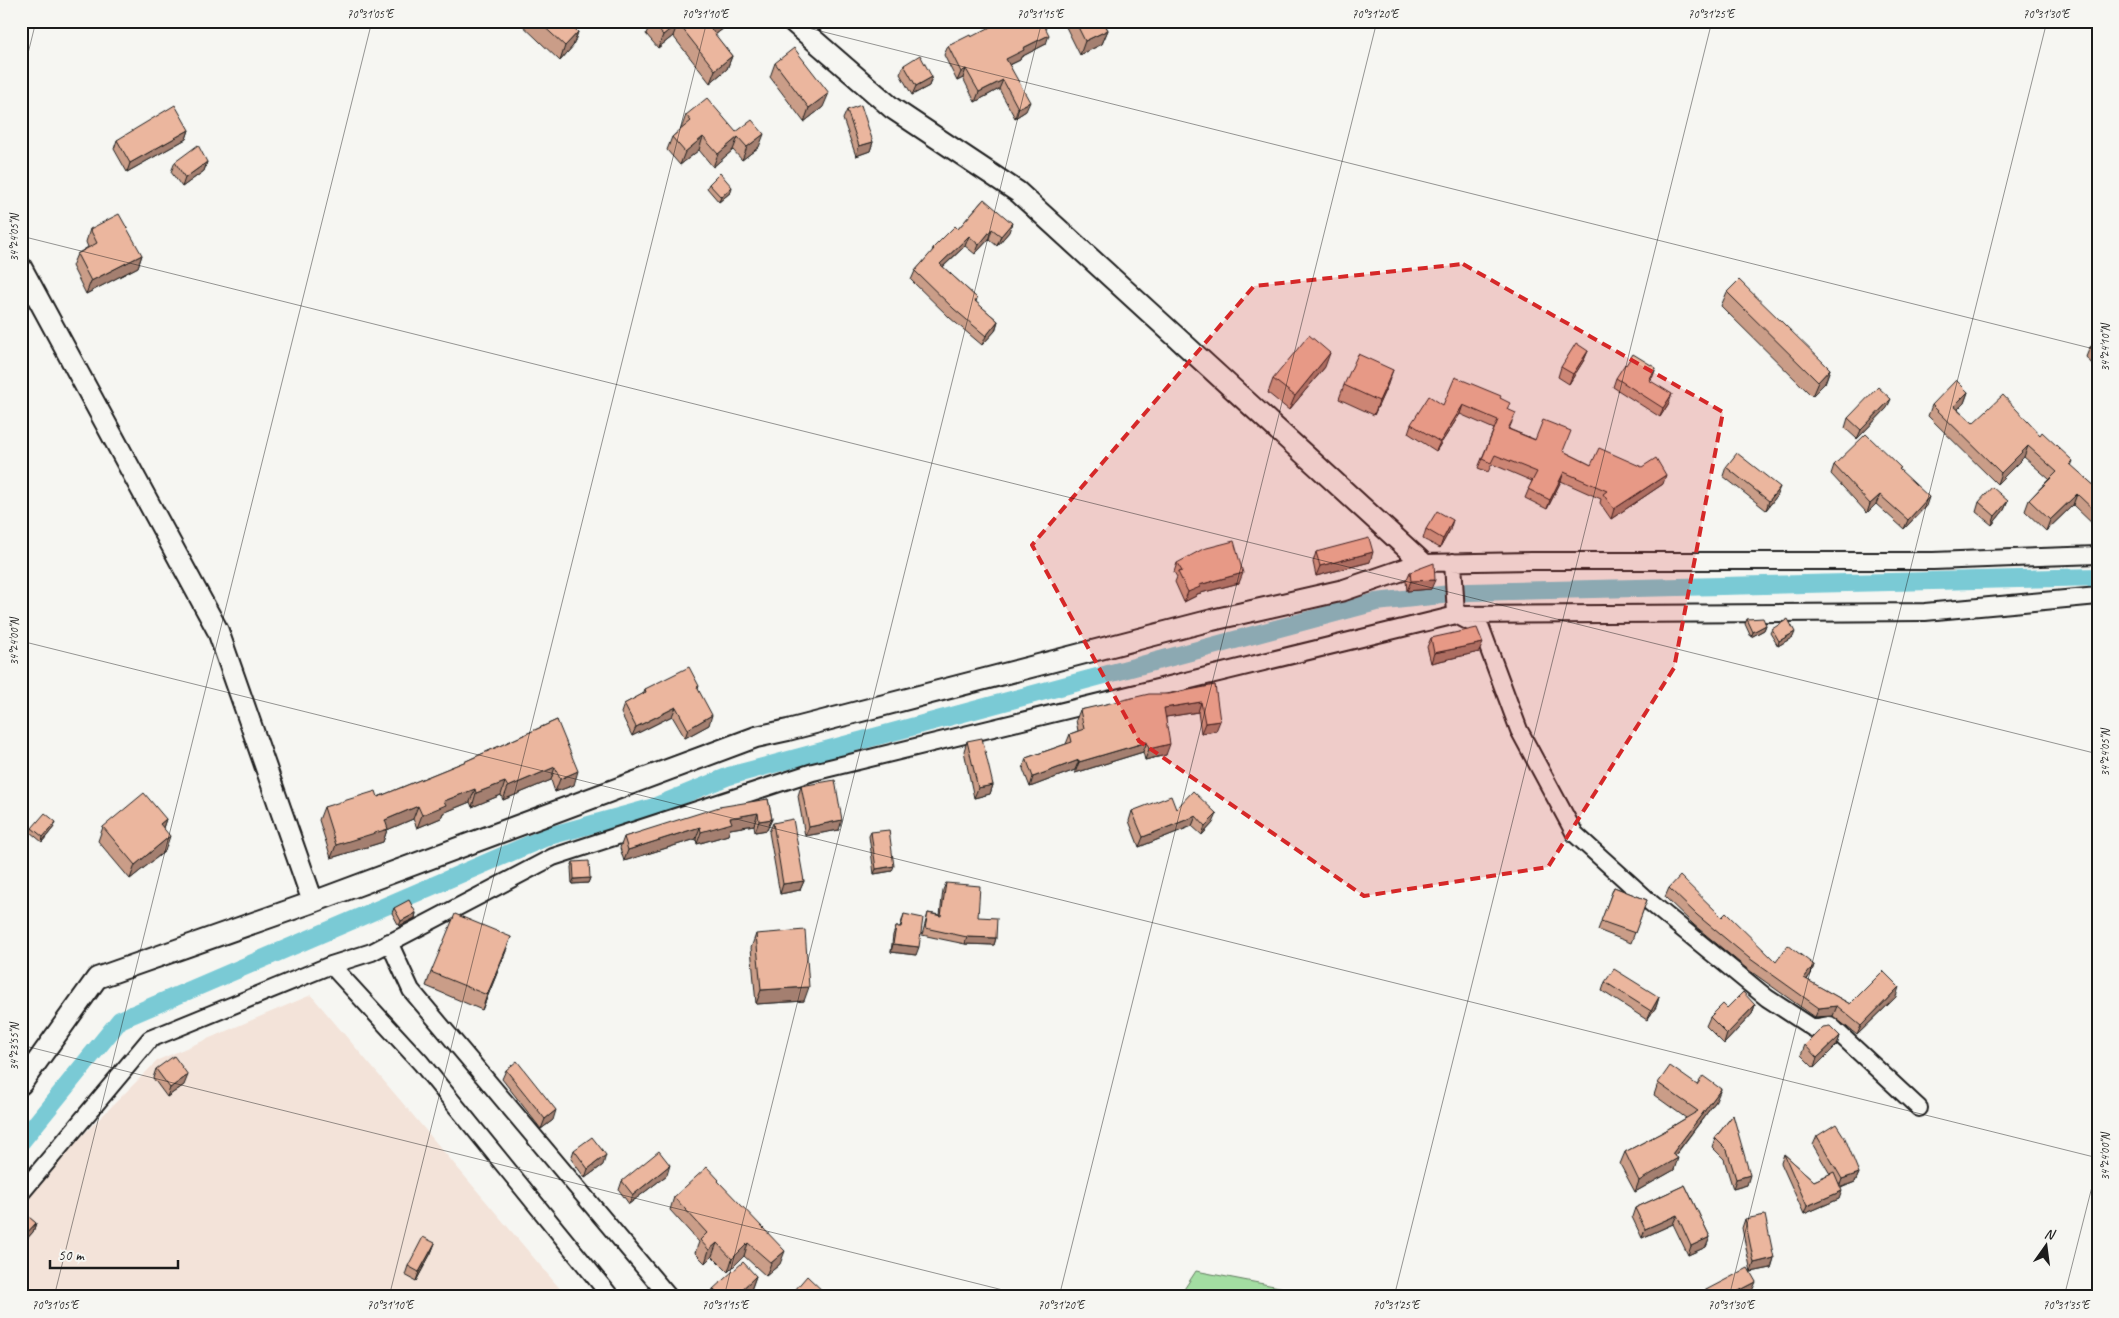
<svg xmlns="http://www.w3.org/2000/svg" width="2119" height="1318" font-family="Caveat,sans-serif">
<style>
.built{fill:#f3e3d9}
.green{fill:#a3dda2;stroke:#607c5f}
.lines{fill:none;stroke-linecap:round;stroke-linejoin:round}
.canal{stroke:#7acad5;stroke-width:18}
.minor-casing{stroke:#1c1c1c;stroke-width:20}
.tertiary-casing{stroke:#1c1c1c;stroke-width:24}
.minor{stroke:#f6f6f2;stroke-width:16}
.tertiary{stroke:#f6f6f2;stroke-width:20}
.wall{fill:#ca9d88;stroke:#1c1c1c}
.shaded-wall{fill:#a47f6f;stroke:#1c1c1c}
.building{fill:#ebb69e;stroke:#1c1c1c}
.marked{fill:#d62828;fill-opacity:0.2;stroke:#d62828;stroke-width:4;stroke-dasharray:10 6;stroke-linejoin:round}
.ticks{fill:none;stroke:#1c1c1c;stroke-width:1;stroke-opacity:0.45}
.neatline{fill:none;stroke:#1c1c1c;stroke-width:2}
.ticks-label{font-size:12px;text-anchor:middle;fill:#1c1c1c}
</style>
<rect width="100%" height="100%" fill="#f6f6f2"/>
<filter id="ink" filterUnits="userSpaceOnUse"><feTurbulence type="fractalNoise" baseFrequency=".02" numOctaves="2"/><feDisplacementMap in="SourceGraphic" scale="10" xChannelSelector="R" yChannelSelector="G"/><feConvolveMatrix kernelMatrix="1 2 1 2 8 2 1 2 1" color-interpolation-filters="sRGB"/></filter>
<g filter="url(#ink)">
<path class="built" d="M311 995 567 1297H21V1197L158 1060Z"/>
<path class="green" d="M1196 1271 1316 1294 1318 1297H1179Z"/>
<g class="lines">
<path class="canal" d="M21 1142 120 1020 549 836 651 808 729 776 1376 602 1469 592 2098 577"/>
<defs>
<path id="minor" d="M1453 562 1456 615 1481 628 1519 730 1575 834 1651 903 1767 998 1813 1028 1830 1025 1919 1108
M1423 563 1531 561H1933L2098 555
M389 942 411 990 669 1297
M331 965 372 952 553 857 813 772 1456 615 1925 612 2098 596
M21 1193 150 1039 331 965 421 1063 611 1297"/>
<path id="tertiary" d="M21 267 218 631 313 902
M21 1084 97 978 313 902 756 737 788 730 1212 620 1344 590 1423 563 1018 192 892 108 792 21"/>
</defs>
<use href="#minor" class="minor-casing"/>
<use href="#tertiary" class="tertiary-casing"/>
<use href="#minor" class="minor"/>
<use href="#tertiary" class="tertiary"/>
</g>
<path class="wall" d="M518 21H567L578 32 573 46 560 61Z
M651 21H730L729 24 715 35 732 56 727 69 710 83 673 36 658 48 646 34Z
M1063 21H1103L1108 30 1102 44 1080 55Z
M971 37 1046 44 1021 57 1020 60 1010 65 1026 111 1015 118 999 89 975 102 963 78 957 81 944 55 948 46Z
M775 63 823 107 804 122 770 77Z
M904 65 932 77 929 86 912 95 900 74Z
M847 110 873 142 870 151 856 156 843 119Z
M686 115 736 132 759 147 742 160 733 150 713 167 699 150 680 165 667 150 672 137 681 129Z
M189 130 186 139 127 172 114 149 117 140Z
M175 162H207L204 171 182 187 171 172Z
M709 184 731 192 719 202 707 188Z
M984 199 1009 232 997 246 989 239 975 254 965 246 943 267 977 298 976 302 998 321 995 331 982 345 950 318 911 280 915 271 932 252 933 248 958 229Z
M90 229 142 255 138 267 86 294 72 266 77 254 88 247 86 242Z
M1727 292 1830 369 1825 383 1812 396 1721 306Z
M2098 340V371L2086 357 2090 347Z
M1588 351 1584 360 1569 384 1558 377 1561 367Z
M1325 367 1289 410 1268 393 1273 379Z
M1653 376 1650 381 1669 403 1660 417 1613 387 1616 378Z
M1388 384 1374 415 1339 399 1344 385Z
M1968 392 1964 403 1958 409 1973 423 2040 435 2073 461 2071 466 2098 489V529L2073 505 2046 531 2025 511 2029 500 2049 479 2024 457 1997 484 1928 416 1932 405Z
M1500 398 1508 409 1512 422 1509 429 1563 451 1591 465 1663 484 1611 519 1600 503 1601 499 1561 481 1547 509 1525 498 1532 481 1492 464 1488 472 1478 468 1494 429 1460 414 1436 451 1408 433 1411 424 1443 405Z
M1887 408 1857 439 1845 428 1848 418Z
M1834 465 1900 470 1926 506 1904 529 1876 504 1867 513 1831 474Z
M1726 467 1776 497 1766 510 1723 476Z
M2008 501 2004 510 1992 525 1976 512 1979 502Z
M1426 529 1450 530 1440 548 1423 539Z
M1316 552 1370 562 1316 576 1313 562Z
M1177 563 1239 583 1197 594 1196 596 1184 602 1175 582 1177 577 1174 572Z
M1410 572 1431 589 1407 591 1406 581Z
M1747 619 1766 625 1764 630 1751 637 1745 624Z
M1772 629 1793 637 1778 646 1770 633Z
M1431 638 1479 652 1431 663 1427 647Z
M1215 685 1216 731 1201 733 1198 712 1166 717V755L1145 760 1143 752 1075 773V770L1030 787 1023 769 1026 758 1066 744 1070 734 1078 731 1076 720 1080 710Z
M699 686 698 689 709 725 685 738 672 716 632 736 621 713 624 704 643 694 645 689Z
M557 720 574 785 555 792 551 780 503 800 501 795 472 807 470 802 443 813 441 818 417 828 413 819 387 830 383 842 331 858 319 820 324 807 378 797 464 762Z
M967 741 993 785 990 794 974 798 964 751Z
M801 786 839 830 805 836 798 796Z
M768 799 772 819 767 830 755 832 754 825 730 829 728 835 697 844 696 839 624 861 620 848 624 837Z
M1176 809 1213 823 1202 835 1192 826 1139 847 1129 821 1132 811Z
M166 819 163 828 165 851 130 879 98 841 103 827Z
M773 823 804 881 800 890 780 894 769 832Z
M54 827 42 842 30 832 32 828Z
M871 832 892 871 874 874 869 836Z
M573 862 590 878 588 883 572 884 571 867Z
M946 883 978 917 996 938 994 945 965 944 922 935 928 913 940 915 943 890Z
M1614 887 1647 900 1631 943 1598 930Z
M1669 888 1722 917 1776 962 1814 965 1811 974 1807 980 1850 1004 1896 997 1857 1035 1833 1016 1815 1017 1746 968 1694 925 1665 897Z
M394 908 416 913 415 918 399 926 392 913Z
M904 914 916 955 891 952 893 935 896 927H900Z
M756 934 804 1001 756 1004 751 948Z
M506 951 482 1010 426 986 431 972Z
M1605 982 1659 997 1656 1007 1647 1020 1602 991Z
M1755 1005 1752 1014 1724 1044 1706 1026 1710 1017 1727 1008Z
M1840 1036 1837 1045 1814 1068 1801 1055 1805 1045Z
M156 1069 184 1085 167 1097 153 1078Z
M506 1070 553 1120 541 1129 502 1079Z
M1658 1083 1716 1101 1675 1156 1674 1170 1635 1192 1620 1164 1625 1152 1663 1132 1686 1118 1654 1095Z
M1733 1115 1747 1185 1733 1189 1724 1159 1712 1147 1715 1138Z
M1817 1136 1859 1173 1855 1182 1841 1188 1839 1199 1804 1214 1781 1163 1784 1154 1814 1181 1830 1174 1813 1145Z
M574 1150 603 1165 585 1178 571 1159Z
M667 1175 629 1204 619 1190 622 1181Z
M719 1180 718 1181 780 1264 766 1276 744 1256 728 1272 712 1256 705 1263 695 1253 699 1242 670 1210 674 1197Z
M1685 1185 1710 1237 1706 1247 1688 1255 1673 1224 1642 1238 1632 1217 1635 1208Z
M21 1212 36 1223 33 1232 21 1245Z
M1745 1219 1774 1258 1771 1268 1751 1272 1742 1228Z
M435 1243 431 1253 416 1281 405 1275 408 1266Z
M756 1276 751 1290 744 1297H710L713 1289Z
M795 1290 829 1297H792Z
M1704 1291H1752L1742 1297H1701Z"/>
<path class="shaded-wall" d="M721 21H730L729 24 706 42 711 29Z
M678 23 673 36 658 48 663 35Z
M1108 30 1102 44 1080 55 1085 41Z
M578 32 573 46 560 61 565 46Z
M1049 35 1046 44 1021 57 1020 60 1003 68 1006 59 1023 48Z
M732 56 727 69 710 83 715 70Z
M966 69 963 78 957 81 961 72Z
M932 77 929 86 912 95 916 86Z
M1003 80 999 89 975 102 979 92Z
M829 93 823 107 804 122 809 108Z
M1030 102 1026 111 1015 118 1018 108Z
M189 130 186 139 127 172 130 163Z
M764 134 759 147 742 160 747 147Z
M703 137 699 150 680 165 685 152Z
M738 137 733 150 713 167 718 154Z
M873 142 870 151 856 156 859 146Z
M207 162 204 171 182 187 185 178Z
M732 187 731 192 719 202 721 197Z
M1012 223 1009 232 997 246 1001 236Z
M992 229 989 239 975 254 979 245Z
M969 236 965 246 936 273 940 264Z
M142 255 138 267 86 294 91 281Z
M998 321 995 331 982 345 986 336Z
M1588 351 1584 360 1569 384 1573 374Z
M1330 353 1325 367 1289 410 1295 396Z
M1656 368 1653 376 1646 388 1649 380Z
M1830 369 1825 383 1812 396 1818 382Z
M1393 370 1388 384 1374 415 1379 401Z
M1968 392 1964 403 1950 417 1954 406Z
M1672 394 1669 403 1660 417 1663 408Z
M1891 399 1887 408 1857 439 1861 430Z
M1463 405 1460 414 1436 451 1440 442Z
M2028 446 2024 457 1997 484 2001 473Z
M1564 472 1561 481 1547 509 1550 500Z
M1666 475 1663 484 1611 519 1614 509Z
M1780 487 1776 497 1766 510 1769 501Z
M2077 494 2073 505 2046 531 2050 520Z
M1880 495 1876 504 1867 513 1870 504Z
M1929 497 1926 506 1904 529 1908 520Z
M2008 501 2004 510 1992 525 1995 516Z
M1453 520 1450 530 1440 548 1443 539Z
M1373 552 1370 562 1316 576 1320 566Z
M1243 573 1239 583 1197 594 1196 596 1184 602 1188 592 1199 585Z
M1435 580 1431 589 1407 591 1411 581Z
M1766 625 1764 630 1751 637 1753 632Z
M1795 632 1793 637 1778 646 1779 641Z
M1483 643 1479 652 1431 663 1434 653Z
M1201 702 1198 712 1160 718 1164 708Z
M676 707 672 716 632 736 636 727Z
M712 715 709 725 685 738 688 729Z
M1220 721 1216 731 1201 733 1205 723Z
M1147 742 1143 752 1075 773 1079 762Z
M1170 744 1166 755 1145 760 1149 749Z
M1079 760 1075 770 1030 787 1033 777Z
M555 767 551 780 503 800 508 787Z
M578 771 574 785 555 792 560 779Z
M505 782 501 795 472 807 476 793Z
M993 785 990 794 974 798 978 788Z
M475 789 470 802 443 813 441 818 417 828 422 815 444 801Z
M418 806 413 819 387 830 383 842 331 858 336 845 385 820Z
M758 813 754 825 730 829 728 835 697 844 701 832 730 818Z
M1217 814 1213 823 1202 835 1205 826Z
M1196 816 1192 826 1139 847 1143 837Z
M166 819 161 834 160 824Z
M772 819 767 830 755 832 759 821Z
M842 820 839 830 805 836 809 827Z
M56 822 54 827 42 842 43 837Z
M700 827 696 839 624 861 628 850Z
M170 836 165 851 130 879 135 865Z
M894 866 892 871 874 874 876 869Z
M590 878 588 883 572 884 574 879Z
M804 881 800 890 780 894 783 884Z
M416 913 415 918 399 926 401 921Z
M511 937 506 951 482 1010 487 995Z
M967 937 996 938 994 945 965 944Z
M893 944 919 947 916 955 891 952Z
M1814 965 1811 974 1800 988 1804 978Z
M809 987 804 1001 756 1004 761 990Z
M1899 987 1896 997 1857 1035 1861 1026Z
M1659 997 1656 1007 1647 1020 1651 1011Z
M1755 1005 1752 1014 1724 1044 1727 1034Z
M1837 1006 1833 1016 1815 1017 1819 1008Z
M1840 1036 1837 1045 1814 1068 1817 1058Z
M188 1075 184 1085 167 1097 170 1088Z
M1721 1089 1716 1101 1669 1163 1678 1158 1674 1170 1635 1192 1639 1181 1672 1154Z
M556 1110 553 1120 541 1129 545 1119Z
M606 1155 603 1165 585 1178 588 1169Z
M670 1165 667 1175 629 1204 633 1195Z
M1859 1173 1855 1182 1839 1188 1842 1179Z
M1750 1175 1747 1185 1733 1189 1736 1179Z
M1842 1191 1839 1199 1804 1214 1807 1206Z
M1677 1215 1673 1224 1642 1238 1645 1229Z
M36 1223 33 1232 21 1245 24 1236Z
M1710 1237 1706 1247 1688 1255 1691 1246Z
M435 1243 431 1253 416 1281 419 1272Z
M717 1243 712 1256 705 1263 709 1250Z
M748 1243 744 1256 728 1272 732 1259Z
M785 1251 780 1264 766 1276 771 1263Z
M1774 1258 1771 1268 1751 1272 1754 1263Z
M756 1276 751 1290 744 1297H734Z
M1756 1282 1752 1291 1742 1297H1727Z"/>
<path class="building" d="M538 21H567L578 32 565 46Z
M651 21H721L711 29 732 56 715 70 678 23 663 35Z
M1002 21H1042L1049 35 1023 48 1024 50 1006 59 1030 102 1018 108 1003 80 979 92 966 69 961 72 948 46 970 35 971 37Z
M1075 21H1103L1108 30 1085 41Z
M794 48 829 93 809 108 775 63Z
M920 55 932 77 916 86 904 65Z
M707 98 736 132 752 120 764 134 747 147 738 137 718 154 703 137 685 152 672 137 691 121 686 115Z
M175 105 189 130 130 163 117 140Z
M861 105 873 142 859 146 847 110Z
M198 145 207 162 185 178 175 162Z
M720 173 732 187 721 197 709 184Z
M984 199 1012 223 1001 236 992 229 979 245 969 236 940 264 977 298 975 301 998 321 986 336 954 309 915 271 934 249 933 248 955 226 958 229Z
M119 214 142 255 91 281 77 254 97 243 90 229Z
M1739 280 1830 369 1818 382 1727 292Z
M1309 335 1330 353 1295 396 1273 379Z
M2098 340V356L2090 347Z
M1576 343 1588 351 1573 374 1561 367Z
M1358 354 1393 370 1379 401 1344 385Z
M1633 354 1656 368 1649 380 1672 394 1663 408 1616 378 1625 364 1626 365Z
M1455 377 1501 396 1500 398 1510 403 1507 409 1516 413 1508 429 1535 440 1543 420 1571 431 1563 451 1591 465 1599 448 1642 467 1656 458 1666 475 1614 509 1603 494 1607 491 1564 472 1550 500 1528 489 1537 472 1495 455 1491 463 1482 459 1498 420 1463 405 1440 442 1411 424 1429 396 1443 405Z
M1956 380 1968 392 1954 406 1973 423 2003 395 2040 435 2042 432 2073 461 2070 464 2098 489V514L2077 494 2050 520 2029 500 2057 472 2028 446 2001 473 1932 405Z
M1878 387 1891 399 1861 430 1848 418Z
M1866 434 1901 468 1899 469 1929 497 1908 520 1880 495 1870 504 1834 465Z
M1737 453 1780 487 1769 501 1726 467Z
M1992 487 2008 501 1995 516 1979 502Z
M1437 511 1453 520 1443 539 1426 529Z
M1369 538 1373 552 1320 566 1316 552Z
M1234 541 1243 573 1199 585 1200 587 1188 592 1178 572 1182 571 1177 563 1203 549Z
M1434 563 1435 580 1411 581 1410 572Z
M1763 618 1766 625 1753 632 1747 619Z
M1788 619 1795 632 1779 641 1772 629Z
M1477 628 1483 643 1434 653 1431 638Z
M689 667 699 686 697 687 712 715 688 729 676 707 636 727 624 704 646 692 645 689Z
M1215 685 1220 721 1205 723 1201 702 1164 708 1170 744 1149 749 1147 742 1079 762V760L1033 777 1026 758 1072 742 1070 734 1084 729 1080 710 1149 694H1169Z
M557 720 578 771 560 779 555 767 508 787 505 782 476 793 475 789 444 801 446 805 422 815 418 806 385 820 388 829 336 845 324 807 376 791 378 797 464 762Z
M982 738 993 785 978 788 967 741Z
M21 765 25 768 21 771Z
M835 780 842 820 809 827 801 786Z
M1193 791 1217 814 1205 826 1196 816 1143 837 1132 811 1171 796 1176 809Z
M144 793 166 819 160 824 170 836 135 865 103 827Z
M768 799 772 819 759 821 758 813 730 818 732 823 701 832 700 827 628 850 624 837 719 807Z
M45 813 56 822 43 837 32 828Z
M793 819 804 881 783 884 773 823Z
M889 830 894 866 876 869 871 832Z
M589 861 590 878 574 879 573 862Z
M1680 876 1722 917 1726 913 1776 962 1788 945 1814 965 1804 978 1850 1004 1883 971 1899 987 1861 1026 1837 1006 1819 1008 1749 958 1697 915 1669 888Z
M946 883 980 886 978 917 997 918 996 938 967 937 925 928 928 913 941 916Z
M1614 887 1647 900 1635 933 1601 921Z
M409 900 416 913 401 921 394 908Z
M455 914 511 937 487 995 431 972Z
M904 914 923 918 919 947 893 944 896 927H901Z
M805 930 809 987 761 990 756 934Z
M1614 969 1659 997 1651 1011 1605 982Z
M1743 992 1755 1005 1727 1034 1710 1017 1723 1004 1727 1008Z
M1830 1026 1840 1036 1817 1058 1805 1045 1823 1027Z
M174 1056 188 1075 170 1088 156 1069Z
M517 1061 556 1110 545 1119 506 1070Z
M1670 1066 1697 1085 1703 1076 1721 1089 1672 1154 1678 1158 1639 1181 1625 1152 1663 1132 1698 1111 1658 1083Z
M1733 1115 1750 1175 1736 1179 1727 1150 1715 1138Z
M1836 1124 1845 1138 1859 1173 1842 1179 1817 1136Z
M592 1137 606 1155 588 1169 574 1150Z
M659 1151 670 1165 633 1195 622 1181Z
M1784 1154 1814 1181 1834 1172 1842 1191 1807 1206Z
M707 1167 719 1180 718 1181 785 1251 771 1263 748 1243 732 1259 717 1243 709 1250 700 1240 707 1233 674 1197Z
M1685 1185 1710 1237 1691 1246 1677 1215 1645 1229 1635 1208Z
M22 1211 36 1223 24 1236 21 1234V1212Z
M1765 1215 1774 1258 1754 1263 1745 1219Z
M423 1237 435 1243 419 1272 408 1266Z
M743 1262 756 1276 734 1297H721L713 1289Z
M1748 1268 1756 1282 1727 1297H1706L1704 1291Z
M807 1276 829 1297H803L795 1290Z"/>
</g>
<path class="marked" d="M1463 264 1723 412 1674 668 1548 867 1364 896 1139 741 1032 545 1254 286Z"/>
<path class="ticks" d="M780 21 2098 350M21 82 36 21M21 236 2098 754M21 641 2098 1158M21 1045 1031 1297M54 1297 372 21M389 1297 707 21M724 1297 1042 21M1059 1297 1377 21M1394 1297 1712 21M1729 1297 2047 21M2064 1297 2098 1163"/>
<rect width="2119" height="1318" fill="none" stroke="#f6f6f2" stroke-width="55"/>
<g transform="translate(2046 1246) rotate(14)" stroke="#f6f6f2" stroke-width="4" paint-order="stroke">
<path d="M0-4L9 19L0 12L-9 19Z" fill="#1c1c1c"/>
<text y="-8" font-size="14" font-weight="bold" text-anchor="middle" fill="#1c1c1c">N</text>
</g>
<path d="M50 1260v8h128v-8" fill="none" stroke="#1c1c1c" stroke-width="2.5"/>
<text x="58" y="1260" font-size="15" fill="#1c1c1c" stroke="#f6f6f2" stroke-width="4" paint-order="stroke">50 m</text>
<rect x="28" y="28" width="2064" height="1262" class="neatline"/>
<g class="ticks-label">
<text x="370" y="18">70°31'05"E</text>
<text x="705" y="18">70°31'10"E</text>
<text x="1040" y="18">70°31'15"E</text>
<text x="1375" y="18">70°31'20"E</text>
<text x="1711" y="18">70°31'25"E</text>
<text x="2046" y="18">70°31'30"E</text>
<text transform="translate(14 238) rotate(-90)" y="4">34°24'05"N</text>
<text transform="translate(2105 348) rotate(-90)" y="4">34°24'10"N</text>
<text transform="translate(14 642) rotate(-90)" y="4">34°24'00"N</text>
<text transform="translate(2105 753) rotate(-90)" y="4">34°24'05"N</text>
<text transform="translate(14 1047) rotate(-90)" y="4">34°23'55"N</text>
<text transform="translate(2105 1157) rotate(-90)" y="4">34°24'00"N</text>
<text x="55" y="1309">70°31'05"E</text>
<text x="390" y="1309">70°31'10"E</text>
<text x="725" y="1309">70°31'15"E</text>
<text x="1061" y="1309">70°31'20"E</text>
<text x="1396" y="1309">70°31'25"E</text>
<text x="1731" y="1309">70°31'30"E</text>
<text x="2066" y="1309">70°31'35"E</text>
</g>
</svg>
